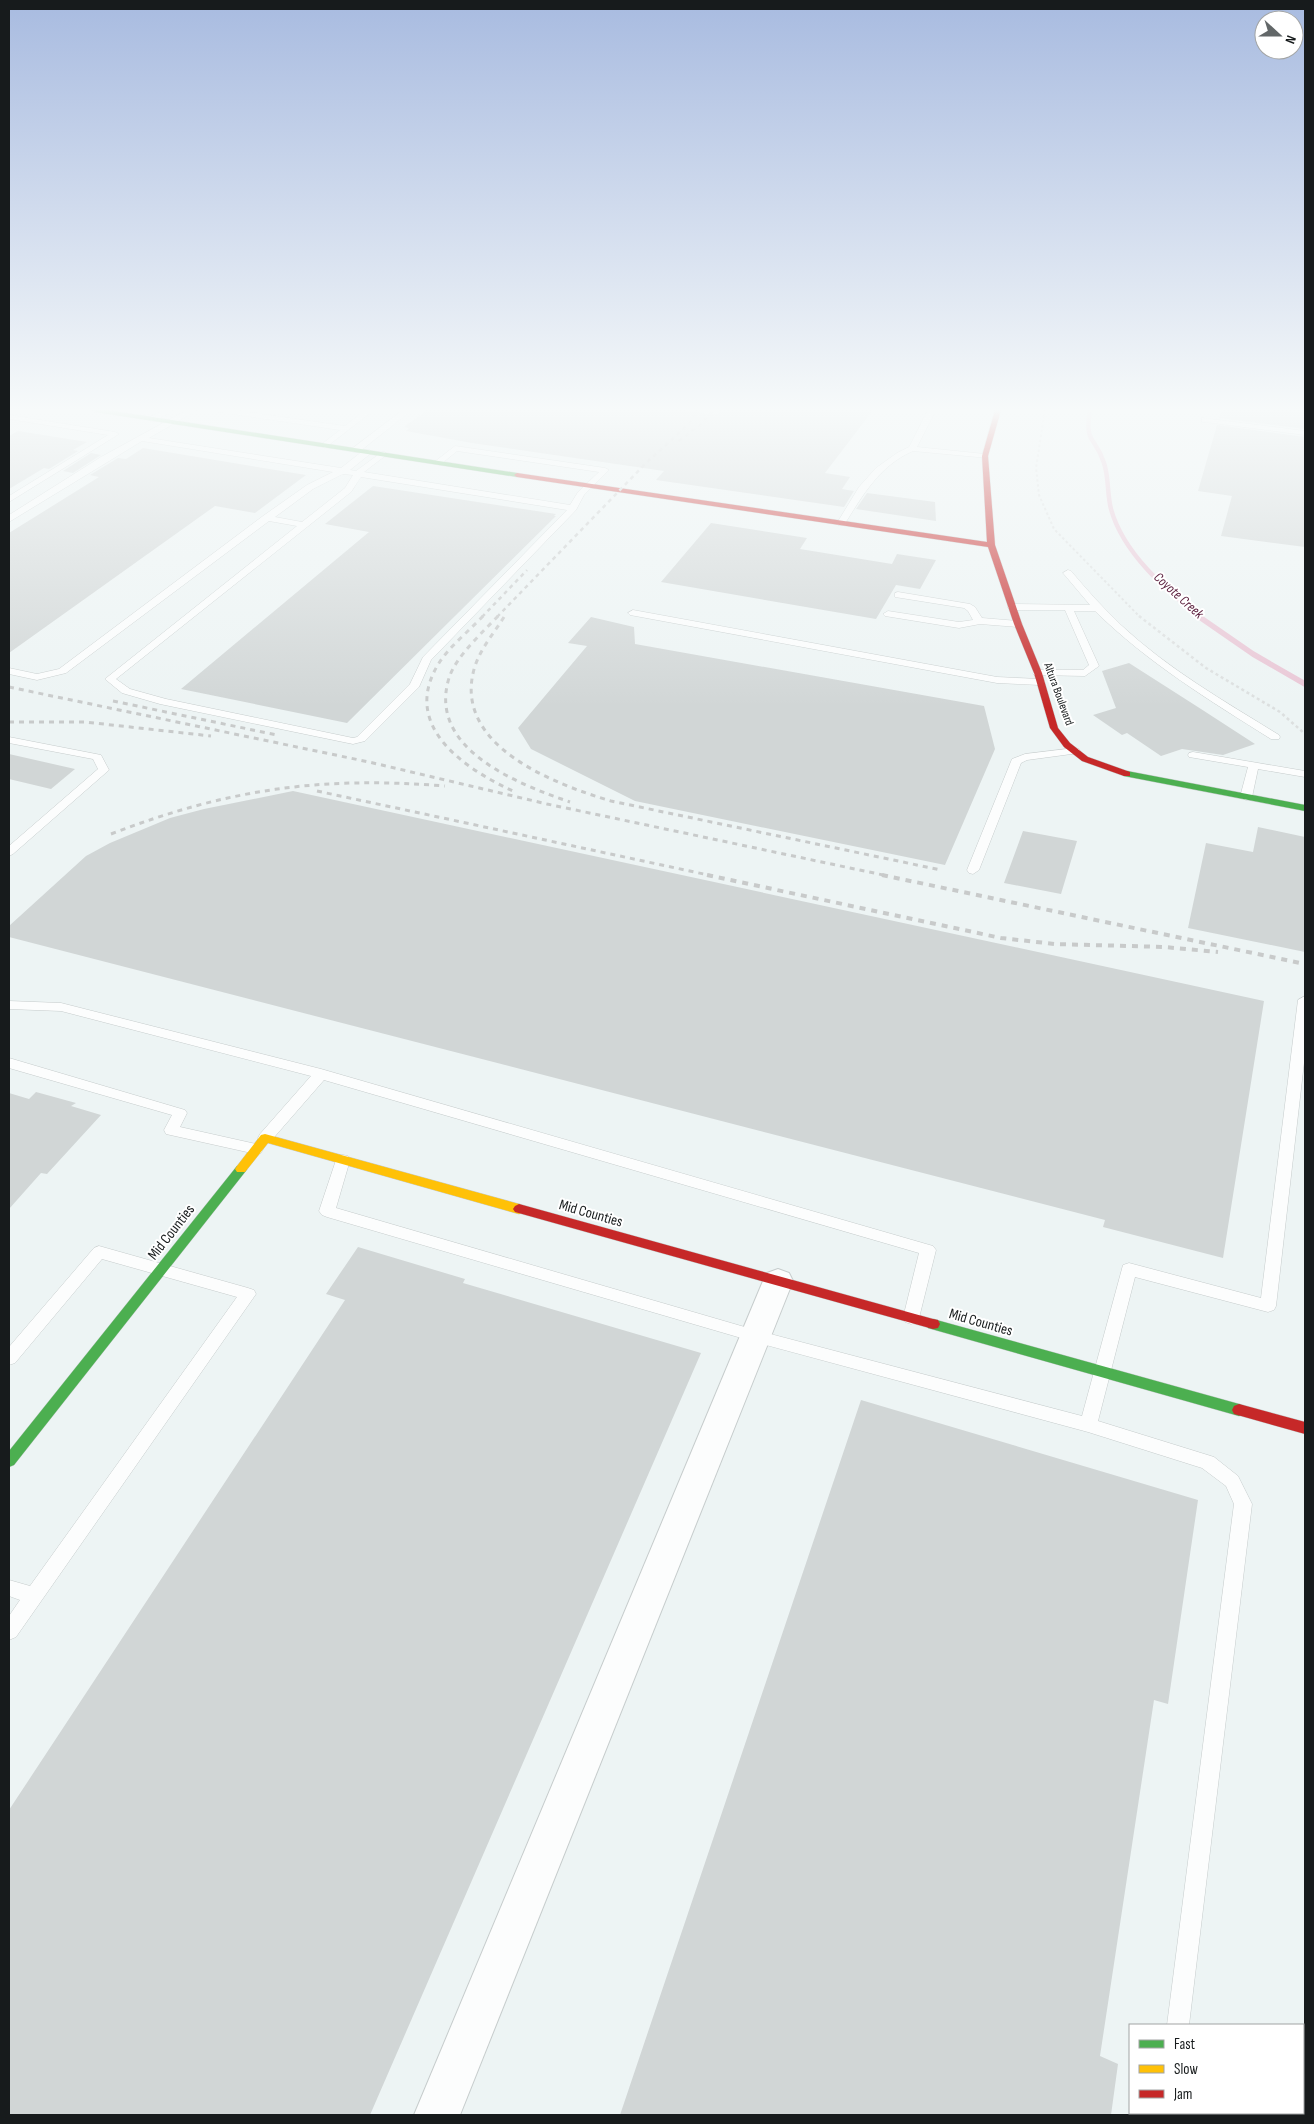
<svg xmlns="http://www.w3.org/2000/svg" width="1314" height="2124" font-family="'Sofia Sans Condensed',sans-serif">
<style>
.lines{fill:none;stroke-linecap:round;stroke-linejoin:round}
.stream-far1{stroke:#e9c6d5;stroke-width:4.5}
.stream{stroke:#e9c6d5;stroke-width:5.5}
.building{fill:#d1d6d6}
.lane-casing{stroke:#c6cccc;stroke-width:1}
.street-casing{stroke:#c6cccc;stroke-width:2}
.fast-casing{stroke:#c6cccc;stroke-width:1}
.slow-casing{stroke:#c6cccc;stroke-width:1}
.jam-casing{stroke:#c6cccc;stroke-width:1}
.path-far1{stroke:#dcdfdf;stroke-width:2;stroke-dasharray:2.5 2.5;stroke-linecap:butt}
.path{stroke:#dcdfdf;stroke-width:2.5;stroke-dasharray:3 3;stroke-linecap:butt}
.lane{fill:#fcfdfd;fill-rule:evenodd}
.street{fill:#fcfdfd;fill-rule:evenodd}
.fast{fill:#4caf50;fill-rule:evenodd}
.slow{fill:#ffc107;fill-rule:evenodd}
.jam{fill:#c62828;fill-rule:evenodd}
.rail-far2{stroke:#c8caca;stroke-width:2.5;stroke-dasharray:4 4;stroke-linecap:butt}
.rail-far1{stroke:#c8caca;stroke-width:3;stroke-dasharray:5 5;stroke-linecap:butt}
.rail{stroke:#c8caca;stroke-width:4;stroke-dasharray:6 6;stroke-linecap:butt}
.labels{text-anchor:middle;stroke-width:4;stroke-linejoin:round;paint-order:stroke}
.far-street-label{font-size:12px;fill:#171b1c;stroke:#fff}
.far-water-label{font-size:14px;font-style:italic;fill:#581b3a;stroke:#fff}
.street-label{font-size:15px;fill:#171b1c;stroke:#fff}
</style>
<rect width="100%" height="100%" fill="#edf4f4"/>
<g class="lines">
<path class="stream-far1" d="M1090 410C1084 444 1096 437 1104 463 1109 478 1107 494 1111 509 1123 553 1165 589 1200 617"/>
<path class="stream" d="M1198 616 1253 654 1305 684"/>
</g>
<path class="building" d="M427 410H683L717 415 721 410H873L825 473 850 477 842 489 854 491 844 507 656 480 664 471 472 443 406 431 409 428 404 427Z
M1222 410H1305V429L1219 418Z
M1217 425 1305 437V547L1221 536 1232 496 1198 491Z
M18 431 87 442 73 450 78 451 49 469 44 468 9 489V436Z
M143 448 306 475 255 513 215 506 9 653V533L99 477 90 475 118 458 126 459Z
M91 453 101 455 73 473 63 471Z
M373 486 556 514 554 516H556L347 723 181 689 369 532 325 524Z
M867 493 935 502 936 521 856 509Z
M711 523 807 538 800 549 892 564 897 554 936 560 920 589 896 585 876 619 661 582Z
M591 617 634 627 635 644 984 706 995 749 945 865 635 801 531 749 518 728 587 646 568 643Z
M1129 663 1201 709 1255 744 1223 755 1182 749 1161 756 1127 733 1122 735 1093 715 1116 708 1102 671Z
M9 754 75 769 51 789 9 779Z
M293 791 1264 1001 1223 1258 1103 1227 1105 1220 9 937V926L86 856 110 843 170 818 204 809Z
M1258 827 1305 837V952L1188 928 1206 843 1253 852Z
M1023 831 1077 841 1061 894 1004 883Z
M36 1092 76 1103 71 1106 101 1115 47 1174 41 1173 9 1209V1093L29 1099Z
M358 1247 465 1279 463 1283 701 1353 370 2115H9V1810L345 1300 326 1294Z
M861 1400 1198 1500 1168 1704 1154 1700 1100 2056 1118 2064 1111 2115H620Z"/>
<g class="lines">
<defs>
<path id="lane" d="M164 410H173L156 421H150V417Z
M187 410H197L149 438 341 468 364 450H370V454L350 470 356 471 382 452H385V456L364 472 570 505 578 492 599 472 457 451 440 465 433 463 455 446 605 468 609 470 584 495 576 510 431 660 419 687 365 741 353 744 160 704 122 693 105 679 297 526 269 521 66 673 37 680 9 674V668L37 674 59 669 263 516 307 485 333 472 142 441 9 522V515L101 457ZM343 474 353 475 345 488 302 522 275 517 313 489ZM361 477 567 510 423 657 410 684 357 737 353 738 166 699 130 689 116 679 351 492Z
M215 410H234L345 426 365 410H374L325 448 321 446 322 444 340 430 219 412Z
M403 410H412L359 452H353V448Z
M928 410H936L917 447 985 454H988V458L913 451C879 466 863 495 844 525H838L837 523 859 487 876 468 897 453 909 447Z
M9 415 115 432 119 434 9 502V496L108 435 9 419Z
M1202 418 1305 431V435L1205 422H1202Z
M1068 570 1071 571C1087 590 1103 608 1121 625 1168 669 1224 701 1279 735L1280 737 1279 739H1271C1209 700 1148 663 1095 611H1074L1099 666 1085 676 1034 675 1033 673 1038 670H1083L1089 665 1065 610H1012L1007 607 1012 604 1090 605 1063 573Z
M898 592 970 604 975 607 982 618 1018 621 1023 624 1018 627 980 624 959 628 885 616 883 614 888 611 959 622 973 620 968 611 964 608 895 597V593Z
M633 610 997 677 1040 679 1045 682 1040 685 997 683 630 615 628 613Z
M9 737 101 755 109 770 13 854 9 856V846L98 769 93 759 9 743Z
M1075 748 1079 749 1080 751 1079 753 1027 760 1021 763 979 870 973 874 969 873 967 870 1012 759 1025 754Z
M1193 752 1305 771V777L1258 769 1252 797 1246 800 1240 797 1248 767 1189 757 1188 755 1189 753Z
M1305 996V1054L1276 1306 1274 1310 1268 1312 1135 1277 1098 1421 1214 1457 1238 1476 1252 1504 1189 2025H1167L1234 1504 1226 1486 1202 1468 1088 1432 755 1342 327 1217 322 1215 319 1211 336 1160 338 1156 343 1155 348 1156 350 1160 336 1208 755 1330 1082 1416 1123 1265 1129 1263 1261 1298 1298 1000Z
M9 1001 61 1003 321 1069 933 1246 936 1250 919 1318 917 1322 911 1324 905 1322 903 1318 919 1253 324 1080 270 1142H260L258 1138 260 1134 311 1076 61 1011 9 1009Z
M9 1058 185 1110 187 1113 180 1127 256 1144 261 1145 263 1149 261 1153 256 1154 166 1134 164 1130 172 1115 9 1068Z
M99 1246 248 1288 254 1290 256 1294 16 1637 9 1640V1616L20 1600 9 1596V1580L30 1586 237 1297 102 1259 15 1363 9 1365V1347L94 1248Z
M1155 2113H1179V2115H1155Z"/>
<path id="street" d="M778 1269 789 1273 793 1281 460 2115H414L763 1281 767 1273Z"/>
<path id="fast" d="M92 410H107L517 473 520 475 517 477 95 412Z
M1127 771 1305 805V811L1124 776 1122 774Z
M241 1165 245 1166 247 1169 245 1172 14 1465 9 1467V1451L237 1166Z
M933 1319 1239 1404 1244 1406 1246 1410 1244 1414 1239 1416 928 1328 926 1324 928 1320Z"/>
<path id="slow" d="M265 1134 519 1204 523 1206 525 1209 523 1212 519 1214 268 1143 245 1172H237L235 1169 237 1166 261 1135Z"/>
<path id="jam" d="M995 410H1001L988 456 995 545 1022 624 1042 673 1058 728 1070 743 1088 757 1130 772V776H1124L1082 761 1064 747 1050 728 1034 673 1014 624 988 547 517 477 514 475 517 473 987 542 982 456Z
M519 1204 933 1319 938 1320 940 1324 938 1328 933 1329 515 1212 513 1209 515 1206Z
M1239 1404 1305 1422V1434L1234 1414 1232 1410 1234 1406Z"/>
</defs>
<use href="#lane" class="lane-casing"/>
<use href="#street" class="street-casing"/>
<use href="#fast" class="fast-casing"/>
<use href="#slow" class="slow-casing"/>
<use href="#jam" class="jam-casing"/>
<path class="path-far1" d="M1045 410 1036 468 1039 495 1054 529 1140 617"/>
<path class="path" d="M1139 616 1206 668 1280 712 1305 734"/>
<use href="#lane" class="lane"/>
<use href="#street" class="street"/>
<use href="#fast" class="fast"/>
<use href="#slow" class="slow"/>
<use href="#jam" class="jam"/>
<path class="rail-far2" d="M679 441 700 425 714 410
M482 617 527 570
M497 617 646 463 689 424 697 410"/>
<path class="rail-far1" d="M483 616C471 629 448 648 439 663 400 725 463 768 513 791
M498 616C483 632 456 656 449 678 427 749 518 784 570 802
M504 617C494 633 481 648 475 666 450 745 554 784 611 801L941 870
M9 687 369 762 547 804 888 876
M113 701 277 735
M9 722H85L211 736
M317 791 713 876
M111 834C228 789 320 776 445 786"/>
<path class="rail" d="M707 875 1001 938 1055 944 1164 947 1218 952
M882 875 1305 964"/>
</g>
<linearGradient id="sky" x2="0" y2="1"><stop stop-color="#a8bbe0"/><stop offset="0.58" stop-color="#f7fafa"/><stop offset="1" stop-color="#f7fafa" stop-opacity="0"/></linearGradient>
<rect width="1314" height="707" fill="url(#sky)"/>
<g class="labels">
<g class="far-street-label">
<text transform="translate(1059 694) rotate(70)" y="4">Altura Boulevard</text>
</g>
<g class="far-water-label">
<text transform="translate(1179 595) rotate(42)" y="5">Coyote Creek</text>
</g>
<g class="street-label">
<text transform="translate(591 1213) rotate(16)" y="5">Mid Counties</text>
<text transform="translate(171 1232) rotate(-52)" y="5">Mid Counties</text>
<text transform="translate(981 1322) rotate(16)" y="5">Mid Counties</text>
</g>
</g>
<rect width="1314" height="2124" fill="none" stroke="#171b1c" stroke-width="20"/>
<rect x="1129" y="2024" width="175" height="90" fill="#ffffff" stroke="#a2a4a4"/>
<rect x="1139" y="2040" width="25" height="8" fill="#4caf50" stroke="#a2a4a4"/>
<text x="1174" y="2049" font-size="15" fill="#171b1c">Fast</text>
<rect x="1139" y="2065" width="25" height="8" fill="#ffc107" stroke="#a2a4a4"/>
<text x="1174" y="2074" font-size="15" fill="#171b1c">Slow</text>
<rect x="1139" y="2090" width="25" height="8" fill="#c62828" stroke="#a2a4a4"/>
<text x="1174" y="2099" font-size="15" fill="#171b1c">Jam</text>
<g transform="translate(1279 35) rotate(111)"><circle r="24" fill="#ffffff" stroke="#a2a4a4"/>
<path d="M0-4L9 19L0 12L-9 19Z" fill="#626768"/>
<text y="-8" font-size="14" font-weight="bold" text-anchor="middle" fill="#171b1c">N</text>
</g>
</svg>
